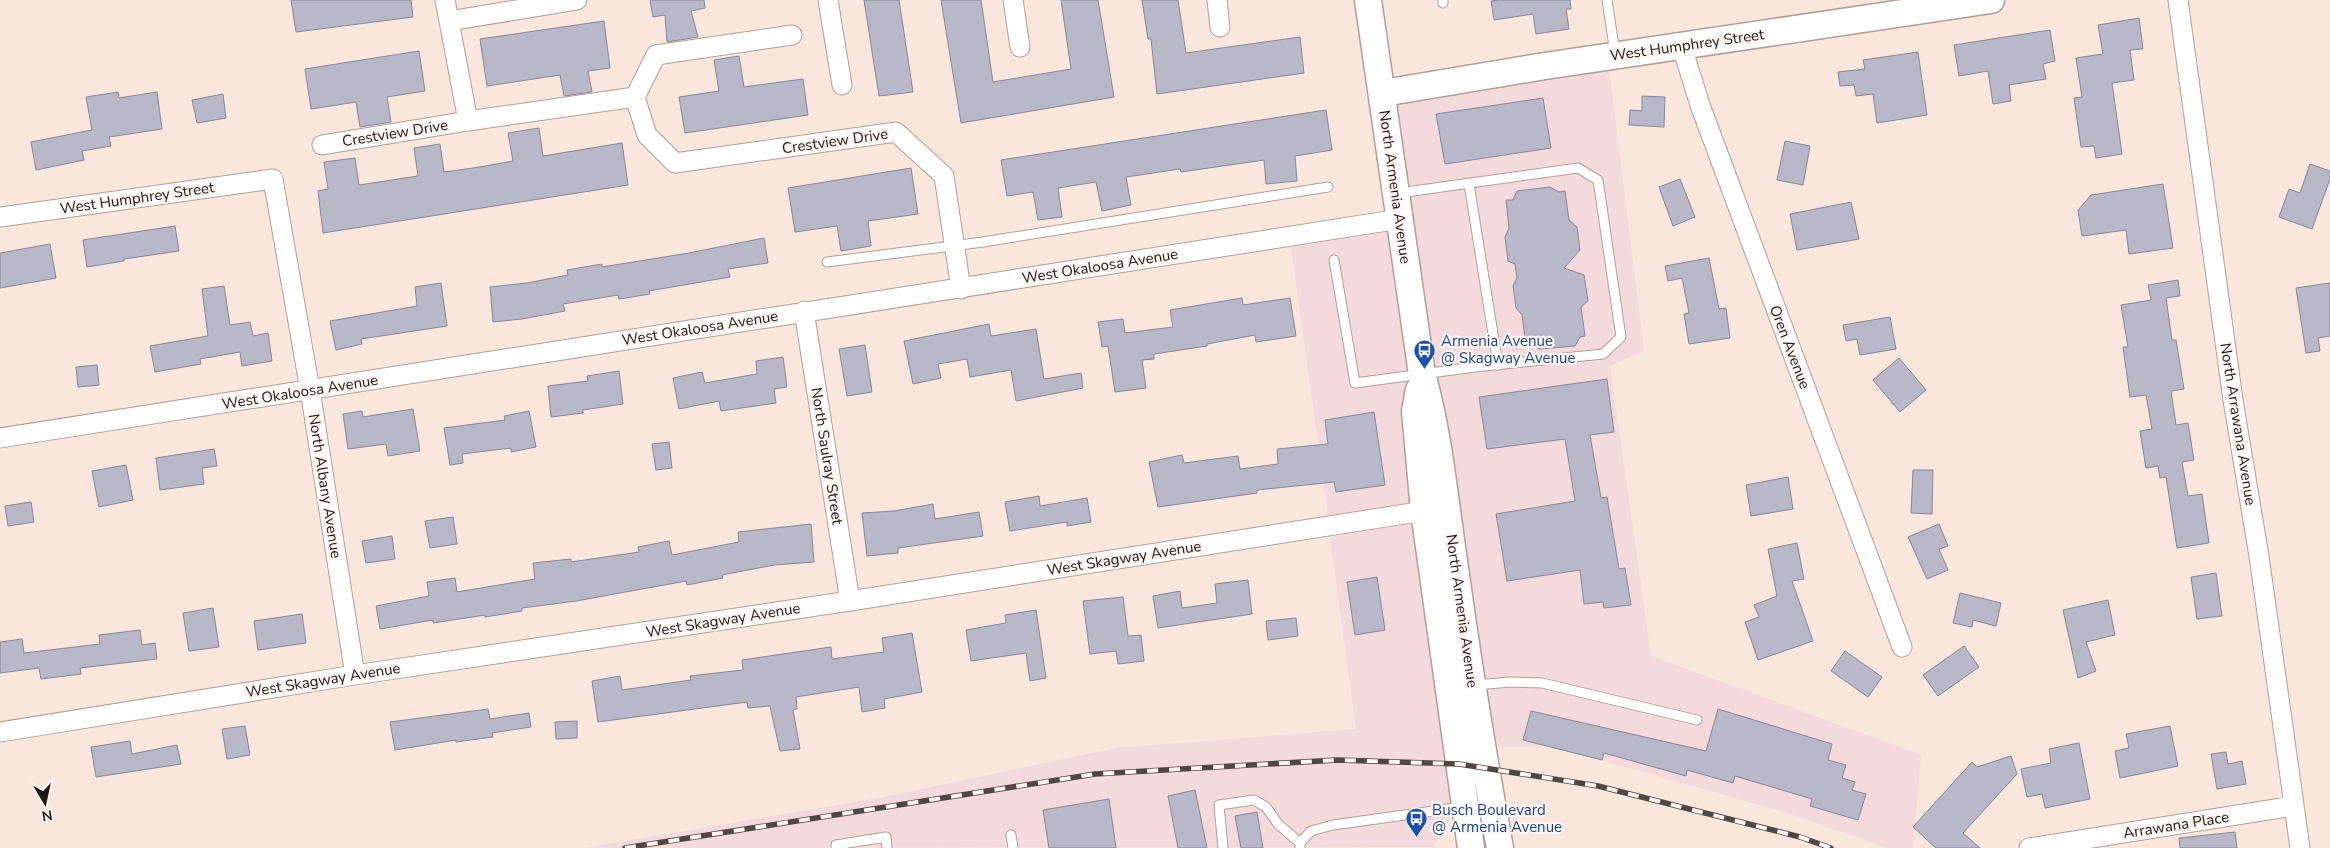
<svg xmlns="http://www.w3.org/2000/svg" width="2330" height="848" font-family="'Nunito Sans',sans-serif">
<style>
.commercial{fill:#f4d9dd}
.building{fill:#b8b8c9;stroke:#878697}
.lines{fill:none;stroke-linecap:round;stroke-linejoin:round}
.lane-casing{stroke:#b09f96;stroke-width:11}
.street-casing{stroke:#b09f96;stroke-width:21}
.secondary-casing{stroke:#b09f96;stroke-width:29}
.lane{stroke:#fff;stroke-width:9}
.street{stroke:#fff;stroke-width:19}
.secondary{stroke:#fff;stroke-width:26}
.rail-casing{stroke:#504742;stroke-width:5.5}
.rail{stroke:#fef6f2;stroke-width:4;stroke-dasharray:11;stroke-linecap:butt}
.labels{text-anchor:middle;stroke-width:4.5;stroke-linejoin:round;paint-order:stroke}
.street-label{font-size:15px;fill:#1f1815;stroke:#fef6f2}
.transit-label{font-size:15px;fill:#164399;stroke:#fef6f2;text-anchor:start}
</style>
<rect width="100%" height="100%" fill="#f9e6dc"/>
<path class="commercial" d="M1609 68 1644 351 1610 366 1651 656 1921 755 1913 848H1887L1788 813 1551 746 1492 748 1432 374 1393 102Z
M1392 231 1412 375 1414 502 1328 515 1291 247Z
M1416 523 1454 812 1433 847 584 848 885 797 1116 748 1356 729 1330 537Z"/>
<path class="building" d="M291 0H411L413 17 296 32Z
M650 0H704L705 8 691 11 698 37 667 42 665 15 653 17Z
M864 0H899L913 92 879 96Z
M941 0H981L993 82 1071 69 1061 0H1098L1114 97 961 123Z
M1142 0H1178L1186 53 1300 37 1304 73 1157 94 1151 39H1148Z
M1500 0H1570L1571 9H1566L1569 29 1536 34 1533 14 1494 20 1491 1Z
M2139 18 2143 49 2130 50 2134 80 2112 83 2122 154 2096 158 2094 146 2081 147 2074 98 2082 97 2076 58 2103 54 2098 25Z
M604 21 610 68 588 71 592 92 564 96 560 75 487 86 480 39Z
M2050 30 2055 61 2043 64 2046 79 2009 85 2011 101 1993 104 1988 71 1959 76 1954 45Z
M419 51 425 91 387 97 391 122 360 127 356 102 311 109 305 69Z
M1918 52 1927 115 1877 123 1873 94 1856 96 1854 85 1840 86 1838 72 1865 69 1863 60Z
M739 56 744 87 803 79 808 115 685 133 679 97 719 91 714 60Z
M118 92 119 98 157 92 162 129 109 137 111 146 82 151 84 160 36 170 31 142 92 130 86 97Z
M223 94 226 118 197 123 192 100Z
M1642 96 1665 97 1664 127 1629 125 1630 110 1642 111Z
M1543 98 1551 148 1445 164 1436 114Z
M1326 110 1332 150 1295 156 1297 181 1266 184 1264 160 1181 172 1180 169 1126 177 1131 205 1102 211 1096 182 1058 188 1062 217 1038 220 1033 192 1007 196 1001 160Z
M539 128 543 156 622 143 628 185 323 233 318 191 328 189 324 162 355 158 359 185 418 176 414 148 440 144 444 172 480 167 513 161 508 133Z
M1785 141 1810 146 1803 185 1777 180Z
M2310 164 2330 171V179L2312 229 2279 217 2289 189 2300 193Z
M911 168 918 214 868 221 871 246 841 251 837 226 795 232 788 188Z
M1680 179 1695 217 1673 226 1659 187Z
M2163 184 2173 248 2129 254 2126 230 2082 236 2078 210 2091 195Z
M1550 187 1559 192 1565 191 1569 220 1577 227 1580 250 1564 268 1584 275 1588 301 1581 307 1585 336 1580 337 1575 346 1540 349 1532 346H1526L1522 315 1516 308 1513 286 1517 278 1515 264 1508 261 1505 237 1509 228 1506 200H1513L1517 191Z
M1851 202 1859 239 1797 250 1790 214Z
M175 226 179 251 124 259V261L87 267 83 240Z
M764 238 768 263 728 269 730 277 649 291 650 294 619 299 618 295 563 304 565 311 522 319 493 322 490 287 527 283 568 275 567 270 602 264V267L689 253Z
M50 244 56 278 0 288V253Z
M1709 258 1719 309 1726 308 1730 338 1689 344 1684 314 1689 313 1682 278 1668 281 1665 266Z
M2178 280 2180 296 2166 298 2172 340H2176L2184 389 2171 391 2176 425 2188 423 2194 460 2182 462 2188 496 2202 494 2209 543 2177 548 2166 477 2160 478 2158 466 2146 468 2140 431 2152 429 2146 395 2130 397 2123 347H2128L2121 305 2151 300 2148 285Z
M441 283 447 326 361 339 362 344 336 350 330 321 417 306 415 287Z
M2330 283V336L2318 338 2320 351 2306 353 2296 288Z
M224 286 230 325 250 322 253 336 268 333 272 361 242 366 240 352 200 359 201 364 155 372 150 346 208 336 202 289Z
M1242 298 1243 305 1290 298 1296 336 1256 342 1255 335 1207 344V346L1154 354V359L1142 360 1146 388 1115 392 1108 346 1102 347 1098 322 1123 319 1125 333 1173 327 1170 310Z
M1890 317 1896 349 1860 355 1857 339 1846 341 1843 325Z
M989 324 991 336 1036 329 1044 379 1081 373 1083 388 1016 401 1011 370 970 377 967 359 938 364 941 378 913 384 904 341Z
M865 345 872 392 847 396 839 349Z
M783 357 787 387 774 389 776 403 721 411 719 401 679 409 673 378 702 372 705 383 757 374 756 361Z
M1899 358 1926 390 1900 412 1873 380Z
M97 365 99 385 78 387 76 367Z
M619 371 623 404 583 410V413L551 417 548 386 588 381 587 376Z
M1607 379 1614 432 1590 435 1601 498 1607 497 1619 569 1625 568 1631 605 1604 608 1603 602 1584 604 1580 570 1507 581 1496 514 1575 501 1565 439 1487 449 1479 397Z
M413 409 420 451 388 456 386 444 348 449 343 414 362 411 363 417Z
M529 411 536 447 511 452V448L462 454 463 463 450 465 444 428 505 420 504 416Z
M1374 412 1385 485 1336 492 1334 482 1257 490V493L1158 507 1149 462 1182 455 1184 463 1238 456 1240 469 1278 464 1277 449 1328 444 1325 420Z
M669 442 672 468 656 470 652 444Z
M214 449 217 466 202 468 204 484 160 490 156 458Z
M126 465 133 500 99 507 92 471Z
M1913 470H1933L1932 514 1911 513Z
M1788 477 1793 509 1751 516 1746 485Z
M1039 496 1040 506 1087 498 1091 522 1067 526V522L1010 531 1005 502Z
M31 502 34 522 8 526 5 506Z
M933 504 935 519 979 512 983 536 898 548V553L867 556 862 513 894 511Z
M453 517 457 544 430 548 425 521Z
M811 524 814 562 774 565 722 575 723 578 687 585 686 581 576 601 522 608V611L485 617V615L433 623V620L380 629 376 606 429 596 427 582 455 578 457 592 535 579 533 563 571 559V562L639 552 638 547 669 541 672 555 739 542 738 532Z
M1939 524 1948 546 1939 549 1948 570 1927 579 1908 537Z
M392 536 395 559 366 563 362 541Z
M1797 543 1804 579 1792 581 1813 641 1758 660 1745 622 1759 617 1754 605 1777 596 1768 549Z
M2216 573 2222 616 2197 619 2191 577Z
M1377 577 1385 630 1355 635 1347 582Z
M1248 580 1252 614 1158 628 1153 596 1180 591 1182 608 1217 603 1215 584Z
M1960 593 2001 603 1996 626 1973 620 1972 627 1953 623Z
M1123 597 1128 636 1141 635 1144 661 1118 664 1116 651 1090 654 1083 601Z
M2108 600 2115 635 2086 642 2096 671 2078 678 2063 610Z
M213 608 219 647 189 651 183 613Z
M1036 610 1046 678 1030 681 1026 653 971 661 966 630 1006 623 1005 615Z
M302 614 306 643 258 650 254 621Z
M1296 618 1298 636 1268 640 1266 621Z
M140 630 142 645 155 643 157 659 80 668 81 674 41 679 39 668 0 673V642L22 639 24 653 100 644 99 635Z
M912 633 922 692 884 699 885 708 862 712 859 687 796 697 797 709 793 710 800 749 780 751 770 706 748 708 747 702 598 722 592 681 620 676 622 690 691 680 690 676 743 670 742 660 831 647 832 659 884 652 882 638Z
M1964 646 1979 667 1938 696 1923 675Z
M1845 651 1882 677 1868 697 1831 671Z
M488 709 490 719 529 713 531 727 492 733 493 737 456 742V740L395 750 390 722Z
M1718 709 1832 744 1828 760 1846 765 1842 778 1855 782 1852 790 1866 794 1858 820 1810 806 1812 799 1735 776 1733 783 1687 770 1686 776 1604 753 1602 760 1523 740 1531 711 1706 751Z
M577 721V738L556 739 555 722Z
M245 726 250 755 227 759 222 729Z
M2170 726 2178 766 2120 778 2115 751 2129 748 2126 734Z
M130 741 132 754 177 745 181 764 96 777 91 747Z
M2079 743 2090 799 2045 808 2042 794 2027 797 2021 769 2051 763 2049 749Z
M2226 752 2228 764 2242 761 2246 784 2217 789 2211 754Z
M2011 756 2017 774 1963 833 1980 848H1936L1913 827 1972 762 1977 767Z
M1195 790 1207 848H1178L1168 796Z
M1109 799 1116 848H1049L1043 810Z
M1257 812 1263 848H1241L1235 816Z
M2235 832 2237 848H2180L2179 838Z"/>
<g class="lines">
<defs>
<path id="lane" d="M1443 0V3
M1607 0 1615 53
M1469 184 1498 365
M1334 260 1355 383 1475 367 1603 354 1621 337 1598 180 1578 168 1399 193
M827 262 983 242 1328 187
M1476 685 1510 682 1542 683 1697 720
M1011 835 1013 848
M836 848V845L886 837 887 848
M1223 848 1219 805 1254 800 1266 807 1278 824 1300 843
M1300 848V843L1311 831 1333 825 1462 807"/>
<path id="street" d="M445 0 468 121 635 97 647 135 675 163 896 132 944 176 961 289
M828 0 842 85
M1013 0 1020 47
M1217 0 1220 27
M2178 0 2233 400 2259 556 2300 848
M449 21 577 0
M1682 47 1700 105 1902 647
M635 97 656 55 792 35
M322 145 468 121
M0 217 273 179 310 390 355 675
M804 311 850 601
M0 438 1400 219
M0 732 355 675 850 601 1437 509
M2029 848 2294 806"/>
<path id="secondary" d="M1368 0 1422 374C1440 438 1445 503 1455 568 1468 662 1483 755 1500 848
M1383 93 1545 66 1991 0
M1419 390 1415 411 1424 511 1471 848"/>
</defs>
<use href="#lane" class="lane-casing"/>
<use href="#street" class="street-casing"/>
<use href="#secondary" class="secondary-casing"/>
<use href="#lane" class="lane"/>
<use href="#street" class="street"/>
<use href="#secondary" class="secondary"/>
<defs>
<path id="rail" d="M625 848 1095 774 1337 760 1459 764 1598 786 1800 837 1831 848"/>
</defs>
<use href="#rail" class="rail-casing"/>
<use href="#rail" class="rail"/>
</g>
<defs>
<symbol id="bus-pin" viewBox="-11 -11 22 30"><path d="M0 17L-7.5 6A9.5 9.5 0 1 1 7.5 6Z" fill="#1a4fb4" stroke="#fef6f2"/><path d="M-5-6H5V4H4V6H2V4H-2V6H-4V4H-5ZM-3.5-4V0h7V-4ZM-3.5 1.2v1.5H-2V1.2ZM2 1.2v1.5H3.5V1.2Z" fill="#fff"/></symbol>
</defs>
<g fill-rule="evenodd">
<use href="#bus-pin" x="1412" y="338" width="25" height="34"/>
<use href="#bus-pin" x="1404" y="806" width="25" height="34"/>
</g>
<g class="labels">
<g class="street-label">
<text transform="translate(1687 45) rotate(-8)" y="5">West Humphrey Street</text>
<text transform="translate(395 133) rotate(-9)" y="5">Crestview Drive</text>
<text transform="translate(835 141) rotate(-8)" y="5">Crestview Drive</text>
<text transform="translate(1395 187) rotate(82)" y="5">North Armenia Avenue</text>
<text transform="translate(137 198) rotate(-8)" y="5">West Humphrey Street</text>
<text transform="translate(1100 266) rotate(-9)" y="5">West Okaloosa Avenue</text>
<text transform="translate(700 328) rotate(-9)" y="5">West Okaloosa Avenue</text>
<text transform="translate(1790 347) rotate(69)" y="5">Oren Avenue</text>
<text transform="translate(300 392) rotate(-9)" y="5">West Okaloosa Avenue</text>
<text transform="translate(2238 424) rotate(81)" y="5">North Arrawana Avenue</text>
<text transform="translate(827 456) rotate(81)" y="5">North Saulray Street</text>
<text transform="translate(325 486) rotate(81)" y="5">North Albany Avenue</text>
<text transform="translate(1124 558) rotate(-9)" y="5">West Skagway Avenue</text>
<text transform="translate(1462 611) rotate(82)" y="5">North Armenia Avenue</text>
<text transform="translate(723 620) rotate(-9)" y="5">West Skagway Avenue</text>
<text transform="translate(323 680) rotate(-9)" y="5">West Skagway Avenue</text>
<text transform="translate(2176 825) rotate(-9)" y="5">Arrawana Place</text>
</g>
<g class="transit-label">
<text x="1441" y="346">Armenia Avenue<tspan x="1441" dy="17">@ Skagway Avenue</tspan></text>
<text x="1432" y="815">Busch Boulevard<tspan x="1432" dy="17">@ Armenia Avenue</tspan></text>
</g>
</g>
<g transform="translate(45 803) rotate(171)" stroke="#fef6f2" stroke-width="4" paint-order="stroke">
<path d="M0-4L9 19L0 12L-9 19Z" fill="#1f1815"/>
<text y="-8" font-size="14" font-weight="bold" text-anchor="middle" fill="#1f1815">N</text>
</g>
</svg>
